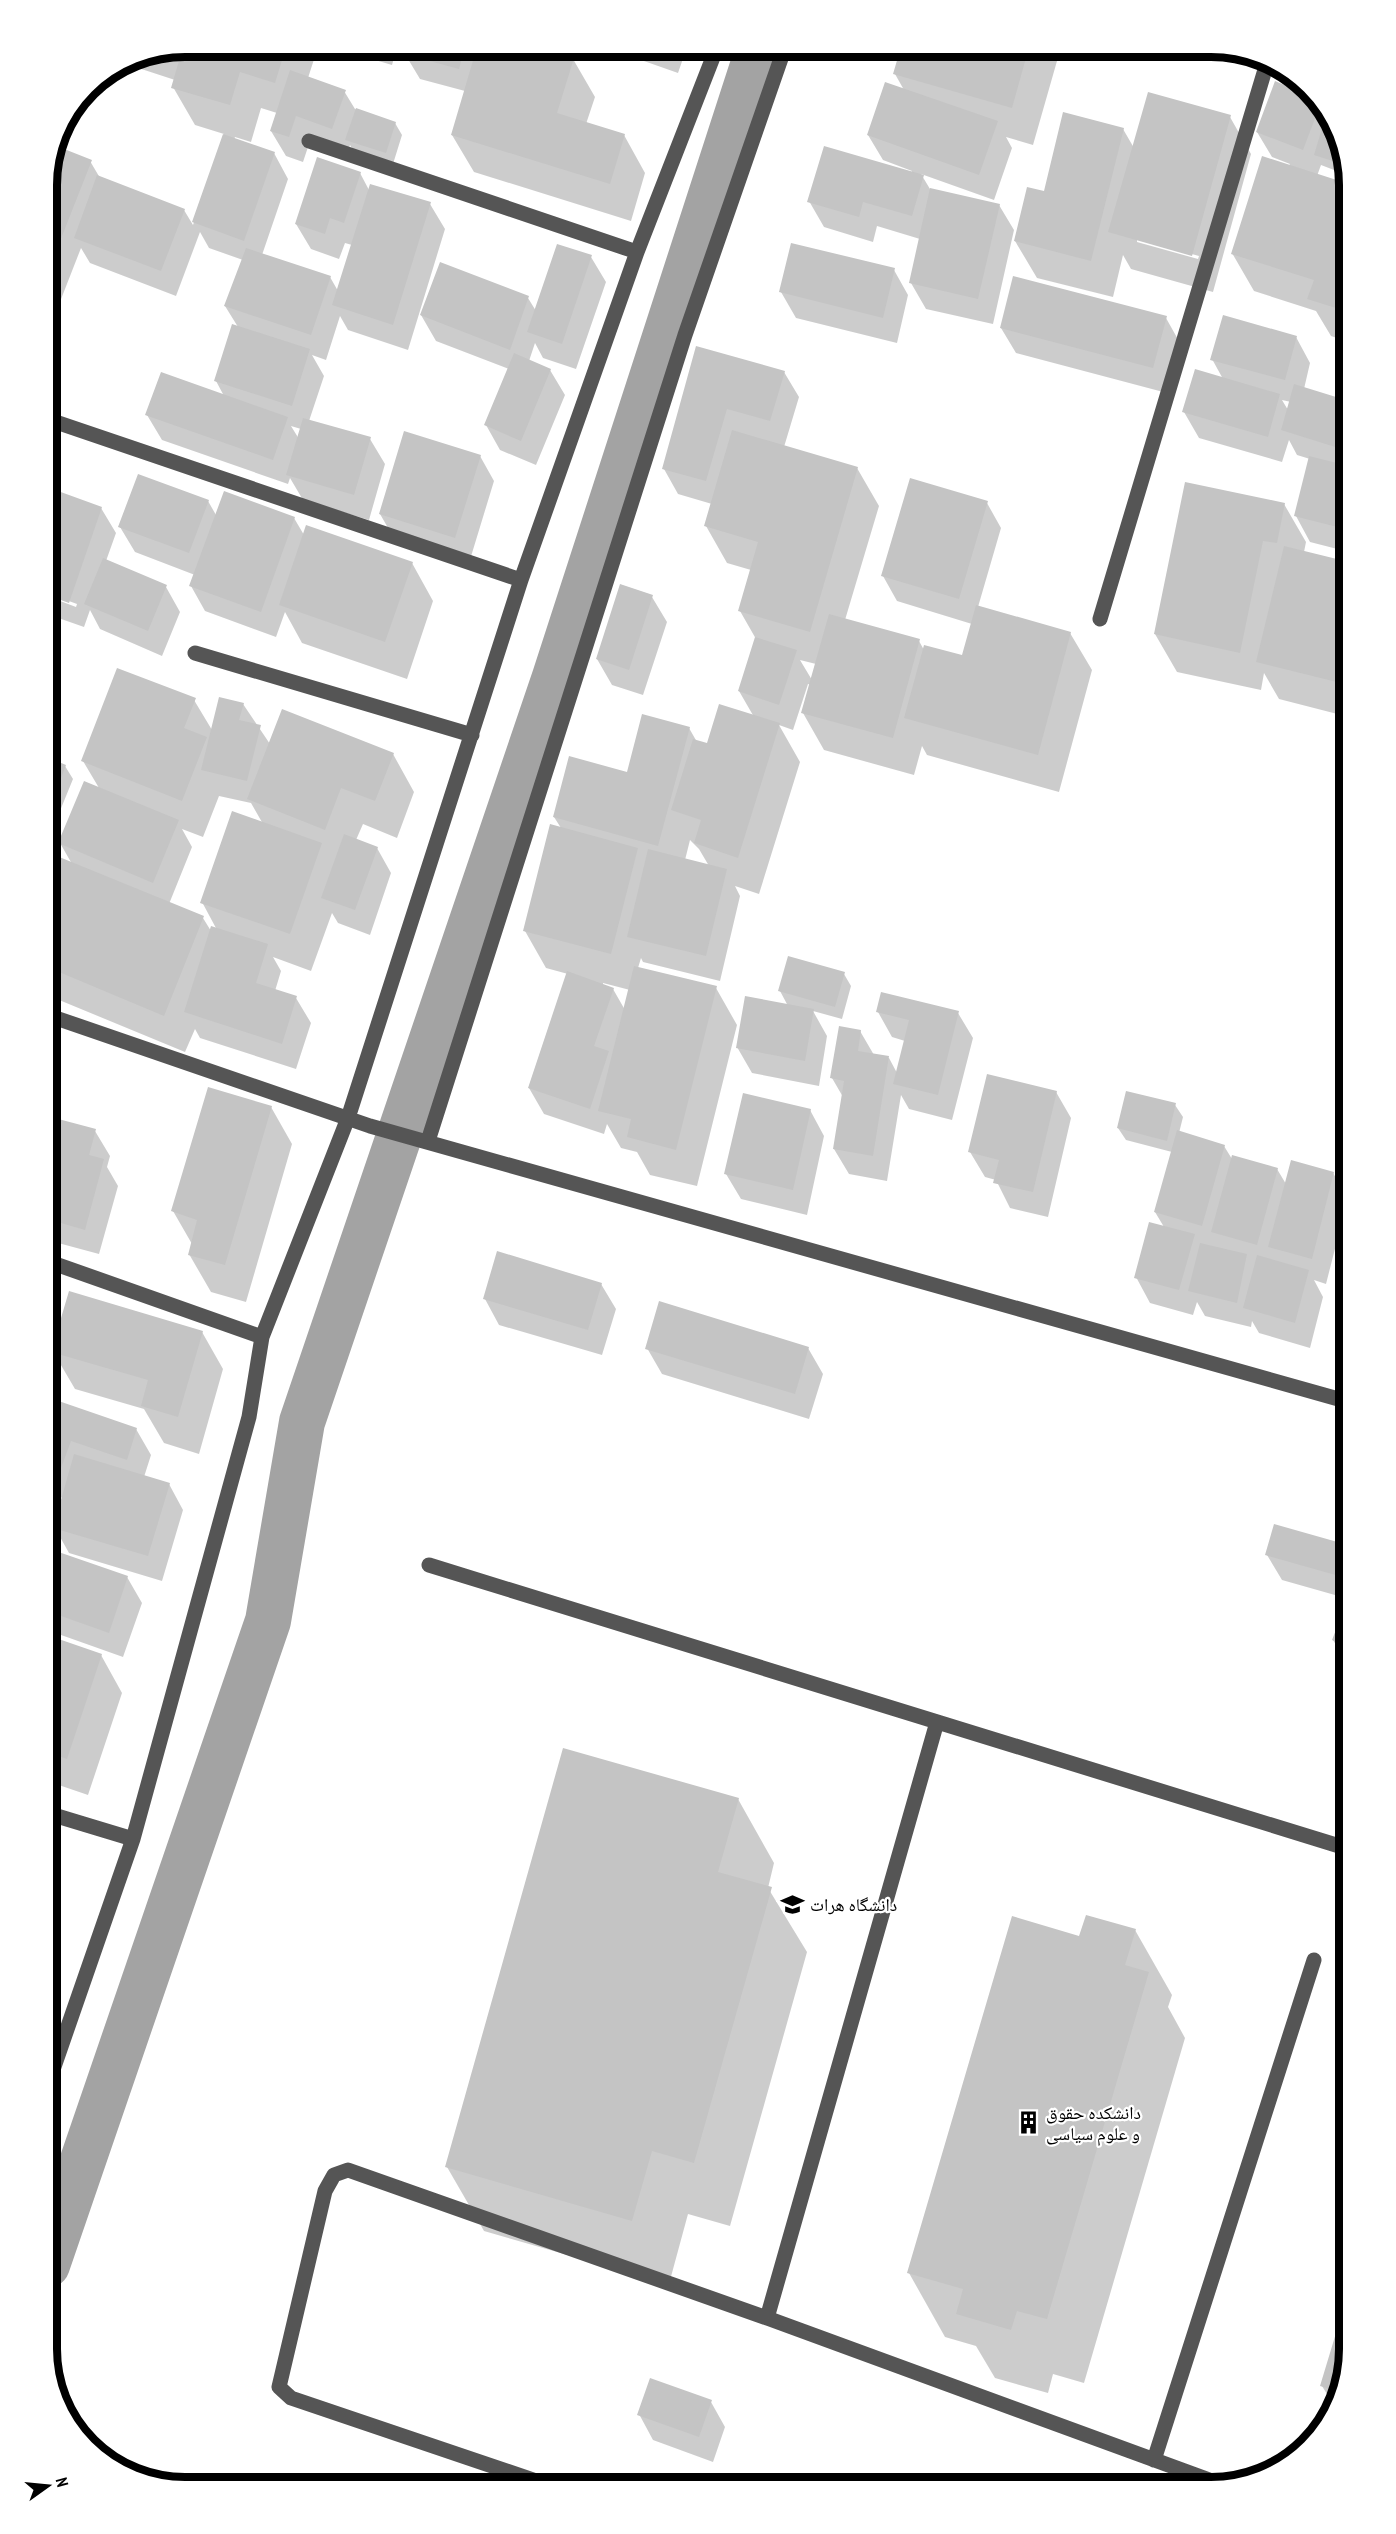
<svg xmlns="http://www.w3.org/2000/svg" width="1396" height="2534" font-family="'PT Sans Narrow','Noto Naskh Arabic',sans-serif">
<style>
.shadow{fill:#0003;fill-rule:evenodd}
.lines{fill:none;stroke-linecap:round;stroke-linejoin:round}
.canal{stroke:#a3a3a3;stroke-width:46}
.building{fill:#c4c4c4}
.minor{stroke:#555;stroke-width:15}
.labels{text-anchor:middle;stroke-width:4.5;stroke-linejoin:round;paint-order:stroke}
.poi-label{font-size:18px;fill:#000;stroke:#fff;text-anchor:start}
.rim{fill:none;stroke:#000;stroke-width:8}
</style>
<rect width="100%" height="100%" fill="#fff"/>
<path class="shadow" d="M185 46 318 47 308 78 344 91 355 109 395 123 402 135 393 164 354 152 350 145 347 154 310 141 303 162 286 156 271 131 277 113 261 108 251 142 235 137 234 140 274 153 288 179 262 255 330 277 338 291 352 245 345 243 339 259 311 249 296 224 360 173 369 190 430 204 445 229 408 350 348 330 340 316 326 360 312 355 324 376 309 421 370 439 385 464 369 520 303 500 290 478 288 484 162 440 147 415 224 396 216 381 238 327 225 306 243 260 209 248 200 232 176 296 90 263 81 248 56 312 47 308V176L54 147 90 161 100 178 184 210 193 225 224 134 195 125 173 87 175 80 123 63 132 57ZM291 426 301 429 299 439Z
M359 47H397L392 65 365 57Z
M407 47H537L573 59 595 97 586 124 624 135 645 173 631 221 474 172 452 135 465 91 420 79 405 54Z
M620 47H687L678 73 624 54Z
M854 47H892L862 60Z
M902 47H1061L1033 145 1006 137 1012 148 994 200 921 174 930 189 999 205 1014 230 993 324 926 309 911 283 920 239 877 226 873 242 824 227 809 201 911 173 912 171 883 160 868 135 904 90 895 74Z
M1276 83 1310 97 1339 132 1347 175 1321 165 1317 176 1349 186V342L1331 336 1316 311 1254 291 1232 253 1290 164 1272 157 1257 132Z
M1230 117 1251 154 1213 292 1131 269 1123 255 1113 297 1037 278 1015 241 1045 192 1123 129 1134 148ZM1137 239 1199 256 1198 259 1137 242Z
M591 257 606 282 576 369 543 358 535 343 529 361 550 370 565 395 536 465 500 450 486 425 509 369 436 341 421 315 528 298 536 311Z
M894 270 908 295 897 343 796 318 781 292Z
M1166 318 1180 343 1167 393 1016 353 1001 328Z
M1296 337 1310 363 1304 389 1349 402V552L1310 542 1296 516 1310 459 1297 455 1289 440 1282 462 1199 438 1184 412 1223 379 1212 359ZM1282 400 1291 402 1288 410Z
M697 348 784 372 799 397 784 447 857 468 879 506 845 620 919 641 924 650 963 657 972 624 897 601 883 576 987 503 1001 528 978 607 1070 633 1092 670 1059 792 927 755 922 746 914 775 824 750 803 713 811 685 808 684 793 730 779 725 800 762 759 894 735 886 740 896 720 981 643 962 641 958 638 968 716 988 737 1025 697 1186 650 1175 637 1152 621 1148 607 1124 604 1134 544 1114 529 1088 568 974 546 968 525 931 561 828 554 817 628 773 689 728 697 742 708 745 754 717 739 691 756 639 740 611 751 570 727 563 706 526 712 504 678 494 664 469ZM800 660 816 664 812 680ZM690 840 699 849 709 866 685 860ZM603 983 630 990 625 1010 613 989 603 985Z
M480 456 494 481 469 563 395 540 380 514Z
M47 476 59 493 101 508 116 533 106 561 166 587 180 612 162 656 100 629 90 610 84 627 47 614V596L76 607 77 604 47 593Z
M208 501 216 515 294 518 304 535 412 563 433 601 407 679 302 643 285 612 276 637 205 611 191 586 195 575 135 552 120 527Z
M1284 504 1306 542 1304 552 1349 564V717L1279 699 1264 673 1261 690 1177 672 1155 634Z
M652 597 667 622 643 695 612 685 597 659Z
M194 700 212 730 243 704 270 744 393 754 414 792 397 838 363 824 356 840 377 848 391 873 370 935 338 923 332 913 311 971 273 957 281 971 275 991 296 998 311 1023 296 1069 200 1038 195 1029 185 1052 47 995V853L72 864 60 843 99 788 83 761ZM219 796 251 803 263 824 202 902 217 930 211 931 203 918 169 904 192 847 182 829 203 837Z
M47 759 65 766 73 779 53 828 47 825Z
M844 974 851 986 842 1019 813 1011 827 1036 819 1086 752 1073 737 1047 788 1006 780 991Z
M878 1012 958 1013 973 1038 952 1120 909 1109 901 1095 887 1181 849 1174 834 1149 843 1097 832 1078 860 1031 874 1055 889 1058 897 1073 905 1041 892 1037Z
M1056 1092 1071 1118 1048 1217 1010 1208 996 1180 985 1177 970 1152Z
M1175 1105 1183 1117 1179 1133 1224 1146 1232 1159 1277 1169 1286 1184 1333 1173 1348 1198 1326 1284 1314 1280 1323 1297 1310 1348 1259 1333 1252 1321 1251 1327 1205 1316 1197 1302 1193 1315 1150 1303 1136 1277 1164 1227 1155 1212 1172 1152 1126 1140 1118 1128Z
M271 1107 292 1144 246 1302 211 1292 189 1254 192 1244 173 1211Z
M810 1110 824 1136 807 1215 741 1199 726 1174Z
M47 1118 95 1131 110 1156 107 1167 118 1186 99 1254 47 1240Z
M601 1284 616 1309 602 1355 499 1325 485 1299Z
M47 1320 57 1336 202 1332 223 1369 199 1454 164 1443 144 1409 75 1389 58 1360 47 1393Z
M647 1348H808L823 1374 809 1419 662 1374Z
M47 1399 136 1429 151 1455 144 1477 169 1484 183 1510 162 1581 69 1553 55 1528 63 1498 47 1492Z
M1347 1546 1349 1551V1599L1282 1580 1267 1555Z
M47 1549 127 1577 142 1603 123 1657 47 1630Z
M1349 1602V1656L1341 1653 1333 1640Z
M47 1637 101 1655 122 1693 88 1795 47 1781Z
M738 1799 774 1863 768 1888 807 1952 730 2226 688 2214 669 2284 484 2231 447 2167Z
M1135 1930 1172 1995 1168 2007 1185 2038 1084 2383 1053 2374 1048 2393 995 2378 976 2346 945 2337 909 2273 1080 1938Z
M1349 2293V2349L1333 2404 1322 2386Z
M711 2402 725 2427 713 2462 653 2440 639 2414Z"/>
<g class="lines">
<path class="canal" d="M47 2265 268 1621 302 1422 555 677 759 47"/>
</g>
<path class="building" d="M183 47H286L275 83 240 72 230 105 171 88Z
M406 47H465L459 69 404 54Z
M477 47H537L574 58 557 113 625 134 610 184 451 135Z
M901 47H1029L1012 108 893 74Z
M290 70 346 90 332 129 296 116 289 137 270 131Z
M1275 81 1308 95 1319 108 1303 150 1256 132Z
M885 82 998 121 979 175 867 135Z
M1148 92 1231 115 1192 256 1108 232Z
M356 108 396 122 386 153 345 140Z
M1063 112 1124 128 1091 261 1014 241 1027 187 1044 191Z
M1325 118 1339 132 1345 165 1314 155Z
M223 134 275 152 244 241 192 222Z
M54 145 92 160 47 274V176Z
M824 146 924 175 912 216 863 202 859 217 807 202Z
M1262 156 1349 184V312L1307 299 1314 280 1231 254Z
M317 157 361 172 344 223 330 218 325 234 295 224Z
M97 175 185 209 161 271 74 238Z
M370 184 431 202 393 325 332 305Z
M930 188 1000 204 978 299 909 283Z
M791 243 895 268 883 318 779 292Z
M557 244 592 255 562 344 527 332Z
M246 248 331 276 311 335 224 306Z
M440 262 529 296 510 350 420 315Z
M1013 276 1167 316 1153 368 1000 328Z
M1223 315 1297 336 1285 380 1210 360Z
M232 324 310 349 292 406 214 381Z
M696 346 785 371 770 421 727 409 706 481 662 469Z
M514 353 551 369 521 441 484 425Z
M1195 369 1280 394 1268 437 1182 412Z
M161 372 288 417 273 460 145 415Z
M1294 384 1349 401 1348 451 1281 430Z
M303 418 371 437 354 495 286 475Z
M732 430 858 467 810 632 738 611 758 542 704 526Z
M404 431 481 455 455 538 379 514Z
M1309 456 1349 466V530L1294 516Z
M138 474 209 500 189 553 118 527Z
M910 478 988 501 959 599 881 576Z
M1185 482 1285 503 1277 543 1263 541 1240 653 1154 634Z
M58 491 102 507 69 603 47 595V523Z
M224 491 295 517 261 612 189 586Z
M306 525 413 562 385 642 279 605Z
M1284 546 1349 562V685L1256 662Z
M103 558 167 585 148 631 84 604Z
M620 584 653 595 629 670 596 659Z
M976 605 1071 632 1038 755 904 718 924 645 962 655Z
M829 614 920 639 893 738 801 713Z
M755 637 797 650 779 705 738 691Z
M117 668 196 698 184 728 207 737 182 801 81 761Z
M219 697 244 703 239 720 261 725 247 781 201 770Z
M719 704 780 723 738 858 694 843 701 820 671 810 693 739 707 743Z
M282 709 394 753 375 801 341 788 325 830 247 799Z
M642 714 690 727 658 846 553 817 569 756 627 772Z
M47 757 66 765 47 815Z
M84 781 179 820 153 883 58 843Z
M232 811 322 843 290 934 200 903Z
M550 824 638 848 611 954 523 931Z
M344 834 378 847 355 910 321 898Z
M648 849 727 869 706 956 627 937Z
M47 852 204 916 164 1016 47 967Z
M211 926 268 944 256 983 297 996 282 1044 184 1012Z
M788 956 845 972 835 1007 778 991Z
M634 966 717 986 676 1150 627 1137 631 1119 598 1111Z
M567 971 614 988 594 1046 609 1051 590 1109 528 1088Z
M881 992 959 1011 938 1095 893 1084 909 1020 876 1012Z
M745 996 814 1009 805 1061 736 1048Z
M839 1026 861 1030 858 1051 889 1056 873 1156 833 1149 844 1081 830 1078Z
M987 1074 1057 1091 1033 1192 993 1183 999 1160 968 1152Z
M208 1087 272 1106 225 1265 188 1255 197 1220 171 1211Z
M1126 1091 1176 1103 1167 1141 1117 1128Z
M743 1093 811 1109 793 1190 724 1174Z
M47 1116 96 1129 89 1155 104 1159 85 1230 47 1219Z
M1177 1130 1225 1145 1202 1226 1154 1212Z
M1232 1155 1278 1168 1257 1245 1211 1232Z
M1291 1160 1334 1172 1312 1259 1268 1247Z
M1149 1222 1195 1234 1179 1290 1134 1278Z
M1200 1243 1247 1254 1237 1303 1188 1291Z
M497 1251 602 1283 588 1330 483 1299Z
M1257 1255 1309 1270 1295 1323 1243 1308Z
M69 1291 203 1331 178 1417 141 1406 148 1380 51 1352Z
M659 1301 809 1347 795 1394 645 1349Z
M47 1397 137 1428 127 1460 71 1441 58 1476 47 1472Z
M74 1454 170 1483 148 1556 53 1528Z
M1274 1524 1348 1545 1339 1576 1265 1555Z
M47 1548 128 1576 109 1633 47 1611Z
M1349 1597V1648L1332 1640Z
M47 1635 102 1654 67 1759 47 1752Z
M563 1748 739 1798 718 1872 772 1887 694 2163 652 2151 632 2221 445 2167Z
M1086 1915 1136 1929 1125 1965 1149 1972 1047 2319 1017 2311 1011 2330 956 2314 963 2289 907 2273 1012 1916 1079 1936Z
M1349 2290V2349L1337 2391 1320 2386Z
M650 2378 712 2400 699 2437 637 2415Z"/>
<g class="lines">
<path class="minor" d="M309 141 637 252
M47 419 521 580
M1100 619 1267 63
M195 653 472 735
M47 1015 370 1126 1349 1402
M428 1141 685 335 785 47
M47 1261 262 1337
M429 1565 1349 1849
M47 1813 133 1839
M47 2087 133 1839 249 1417 262 1337 348 1118 521 580 637 252 717 47
M767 2318 937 1722
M1154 2460 1314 1960
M554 2487 291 2398 279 2387 325 2191 334 2175 348 2170 767 2318 1223 2485
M1173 2487 1179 2469"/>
</g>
<defs>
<symbol id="university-bare" viewBox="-9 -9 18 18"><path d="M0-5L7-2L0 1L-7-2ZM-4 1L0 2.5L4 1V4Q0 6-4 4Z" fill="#000" stroke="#fff" stroke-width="2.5" paint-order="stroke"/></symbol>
<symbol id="building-bare" viewBox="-9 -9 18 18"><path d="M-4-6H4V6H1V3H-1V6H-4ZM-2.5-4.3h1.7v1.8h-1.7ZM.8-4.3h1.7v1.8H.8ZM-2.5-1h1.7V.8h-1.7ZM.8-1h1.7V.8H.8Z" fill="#000" stroke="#fff" stroke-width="2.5" paint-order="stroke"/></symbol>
</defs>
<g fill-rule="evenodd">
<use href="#university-bare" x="776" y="1888" width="33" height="33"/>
<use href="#building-bare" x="1012" y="2106" width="33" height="33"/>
</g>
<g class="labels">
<g class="poi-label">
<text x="810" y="1911">دانشگاه هرات</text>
<text x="1046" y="2119">دانشکده حقوق<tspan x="1046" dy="21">و علوم سیاسی</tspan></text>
</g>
</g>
<path d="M0 0H1396V2534H0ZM185 57H1211A128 128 0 0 1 1339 185V2349A128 128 0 0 1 1211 2477H185A128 128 0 0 1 57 2349V185A128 128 0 0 1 185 57Z" fill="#fff" fill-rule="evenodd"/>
<path class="rim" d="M185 57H1211A128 128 0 0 1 1339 185V2349A128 128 0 0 1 1211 2477H185A128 128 0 0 1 57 2349V185A128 128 0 0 1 185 57Z"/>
<g transform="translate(48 2486) rotate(75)" stroke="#ffffff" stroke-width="4.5" paint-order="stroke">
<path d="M0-4.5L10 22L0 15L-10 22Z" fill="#000000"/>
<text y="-9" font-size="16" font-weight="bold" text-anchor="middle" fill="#000000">N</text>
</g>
</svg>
